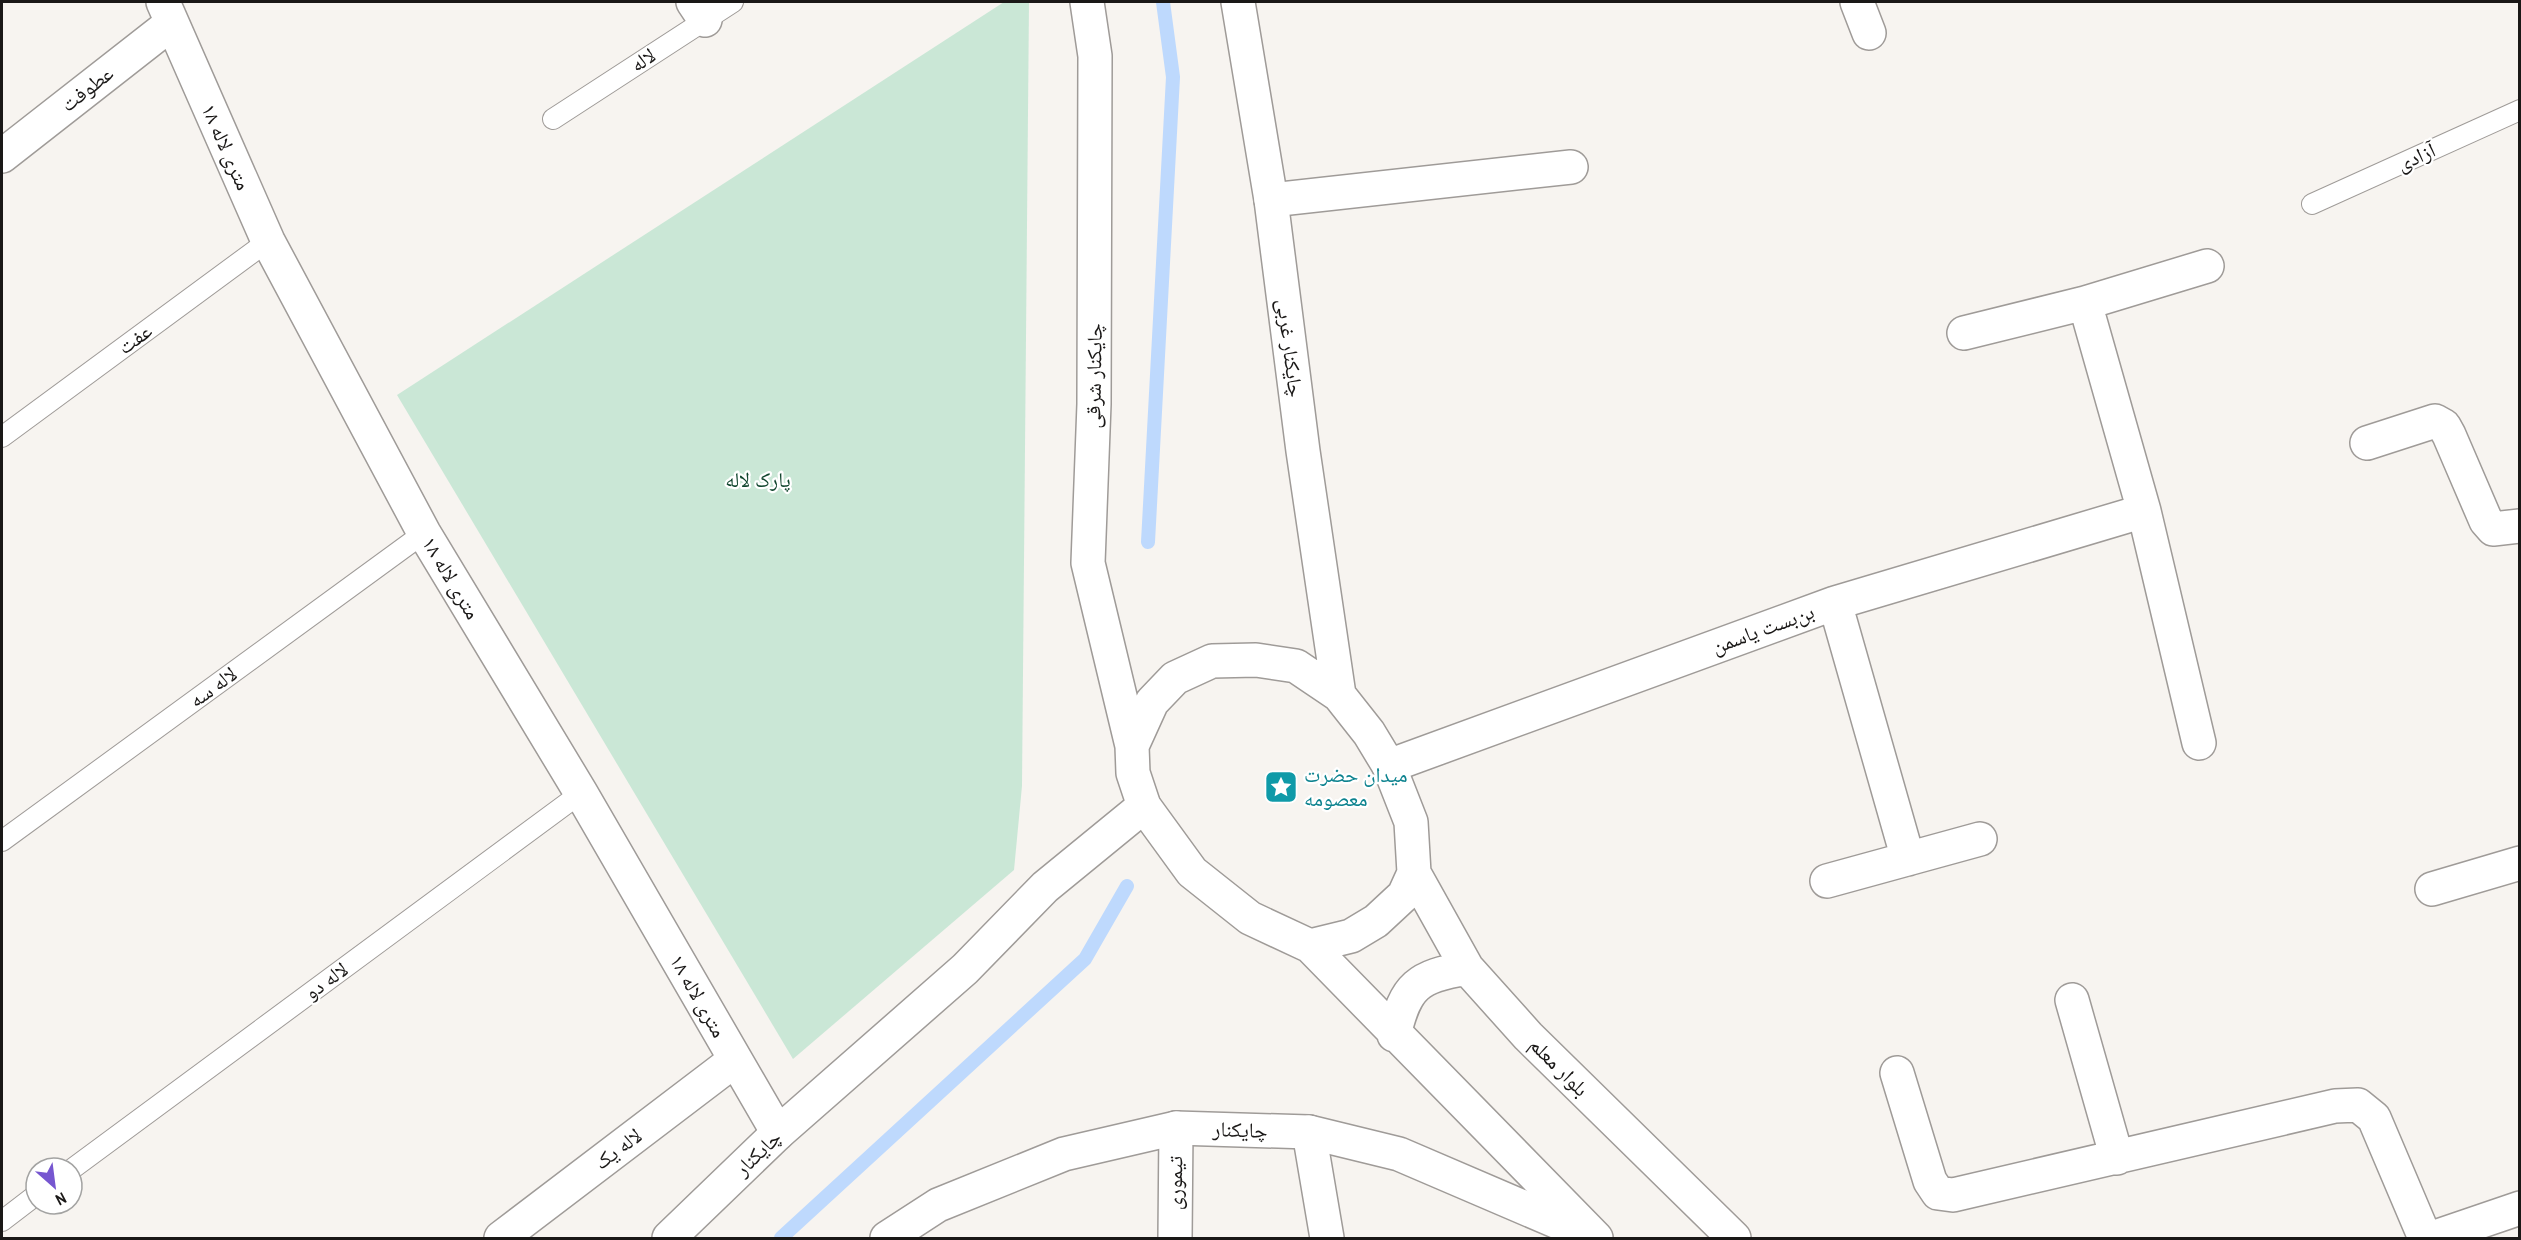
<svg xmlns="http://www.w3.org/2000/svg" width="2521" height="1240" font-family="'Archivo Narrow','Noto Naskh Arabic',sans-serif">
<style>
.green{fill:#cae7d6}
.lines{fill:none;stroke-linecap:round;stroke-linejoin:round}
.stream{stroke:#bed9fd;stroke-width:14}
.lane-casing{stroke:#9f9b98;stroke-width:22}
.street-casing{stroke:#9f9b98;stroke-width:36}
.secondary-casing{stroke:#9f9b98;stroke-width:36}
.primary-casing{stroke:#9f9b98;stroke-width:36}
.lane{stroke:#fff;stroke-width:20}
.street{stroke:#fff;stroke-width:33}
.secondary{stroke:#fff;stroke-width:33}
.primary{stroke:#fff;stroke-width:33}
.labels{text-anchor:middle;stroke-width:4.5;stroke-linejoin:round;paint-order:stroke}
.street-label{font-size:21px;fill:#1a1817;stroke:#fff}
.park-label{font-size:21px;fill:#11462e;stroke:#fff}
.culture-label{font-size:21px;fill:#0d838f;stroke:#fff;text-anchor:start}
</style>
<rect width="100%" height="100%" fill="#f7f4f0"/>
<path class="green" d="M1004 2H1029L1022 786 1014 870 793 1059 397 395Z"/>
<g class="lines">
<path class="stream" d="M1148 542 1173 77 1163 2
M781 1238 1085 959 1127 886"/>
<defs>
<path id="lane" d="M553 119 733 2
M2312 204 2520 110
M2 437 268 241
M2 841 424 533
M72 1169 581 793
M2 1221 36 1195"/>
<path id="street" d="M163 2 268 241 424 533 581 793 778 1133
M693 2 705 20
M1857 2 1869 33
M2 156 172 23
M1271 200 1571 167
M2085 303 2144 511 2199 743
M1964 333 2085 303 2207 266
M2367 443 2435 421 2444 426 2449 435 2486 521 2493 529 2520 526
M1835 603 1908 859
M1389 766 1835 603 2144 511
M1827 881 1980 839
M2432 889 2520 863
M2072 1000 2117 1158
M1897 1073 1930 1181 1938 1193 1953 1195 2335 1106 2358 1105 2374 1118 2425 1238
M1309 1132 1327 1238
M501 1238 735 1060
M1175 1238 1176 1128
M2432 1238 2520 1208"/>
<path id="secondary" d="M669 1238 778 1133 965 969 1045 887 1144 806
M887 1238 938 1205 1064 1154 1176 1128 1309 1132 1399 1154 1595 1238"/>
<path id="primary" d="M1087 2 1095 56 1094 404 1088 563 1132 746
M1238 2 1271 200 1303 451 1339 695
M1256 660 1296 666 1339 695 1369 733 1389 766 1411 822 1414 873 1404 895 1376 921 1351 936 1310 946 1250 918 1192 872 1144 806 1133 773 1132 746 1152 702 1175 678 1212 661Z
M1414 873 1467 968 1528 1036 1734 1238
M1310 946 1596 1238
M1394 1035C1406 985 1417 977 1467 968"/>
</defs>
<use href="#lane" class="lane-casing"/>
<use href="#street" class="street-casing"/>
<use href="#secondary" class="secondary-casing"/>
<use href="#primary" class="primary-casing"/>
<use href="#lane" class="lane"/>
<use href="#street" class="street"/>
<use href="#secondary" class="secondary"/>
<use href="#primary" class="primary"/>
</g>
<defs>
<symbol id="sight-square" viewBox="-11 -11 22 22"><rect x="-9" y="-9" width="18" height="18" rx="4" fill="#0f9aa8" stroke="#fff"/><path d="M0-6L1.8-2.2L6-1.7L2.9 1.2L3.7 5.4L0 3.3L-3.7 5.4L-2.9 1.2L-6-1.7L-1.8-2.2Z" fill="#fff"/></symbol>
</defs>
<g fill-rule="evenodd">
<use href="#sight-square" x="1262" y="768" width="38" height="38"/>
</g>
<g class="labels">
<g class="street-label">
<text transform="translate(643 60) rotate(-33)" y="7">لاله</text>
<text transform="translate(87 89) rotate(-38)" y="7">عطوفت</text>
<text transform="translate(226 147) rotate(66)" y="7">۱۸ متری لاله</text>
<text transform="translate(2416 157) rotate(-24)" y="7">آزادی</text>
<text transform="translate(135 339) rotate(-36)" y="7">عفت</text>
<text transform="translate(1290 348) rotate(83)" y="7">چایکنار غربی</text>
<text transform="translate(1094 376) rotate(-89)" y="7">چایکنار شرقی</text>
<text transform="translate(451 578) rotate(59)" y="7">۱۸ متری لاله</text>
<text transform="translate(1763 629) rotate(-20)" y="7">بن‌بست یاسمن</text>
<text transform="translate(213 687) rotate(-36)" y="7">لاله سه</text>
<text transform="translate(326 981) rotate(-36)" y="7">لاله دو</text>
<text transform="translate(698 996) rotate(60)" y="7">۱۸ متری لاله</text>
<text transform="translate(1559 1067) rotate(45)" y="7">بلوار معلم</text>
<text transform="translate(1240 1130) rotate(2)" y="7">چایکنار</text>
<text transform="translate(618 1149) rotate(-37)" y="7">لاله یک</text>
<text transform="translate(758 1153) rotate(-44)" y="7">چایکنار</text>
<text transform="translate(1175 1183) rotate(-89)" y="7">تیموری</text>
</g>
<g class="park-label">
<text x="758" y="487">پارک لاله</text>
</g>
<g class="culture-label">
<text x="1304" y="782">میدان حضرت<tspan x="1304" dy="24">معصومه</tspan></text>
</g>
</g>
<rect width="2521" height="1240" fill="none" stroke="#1a1817" stroke-width="6"/>
<g transform="translate(54 1186) rotate(152)"><circle r="28" fill="#ffffff" stroke="#a3a3a2" stroke-width="1.5"/>
<path d="M0-4.5L10 22L0 15L-10 22Z" fill="#7656d0"/>
<text y="-9" font-size="16" font-weight="bold" text-anchor="middle" fill="#1a1817">N</text>
</g>
</svg>
